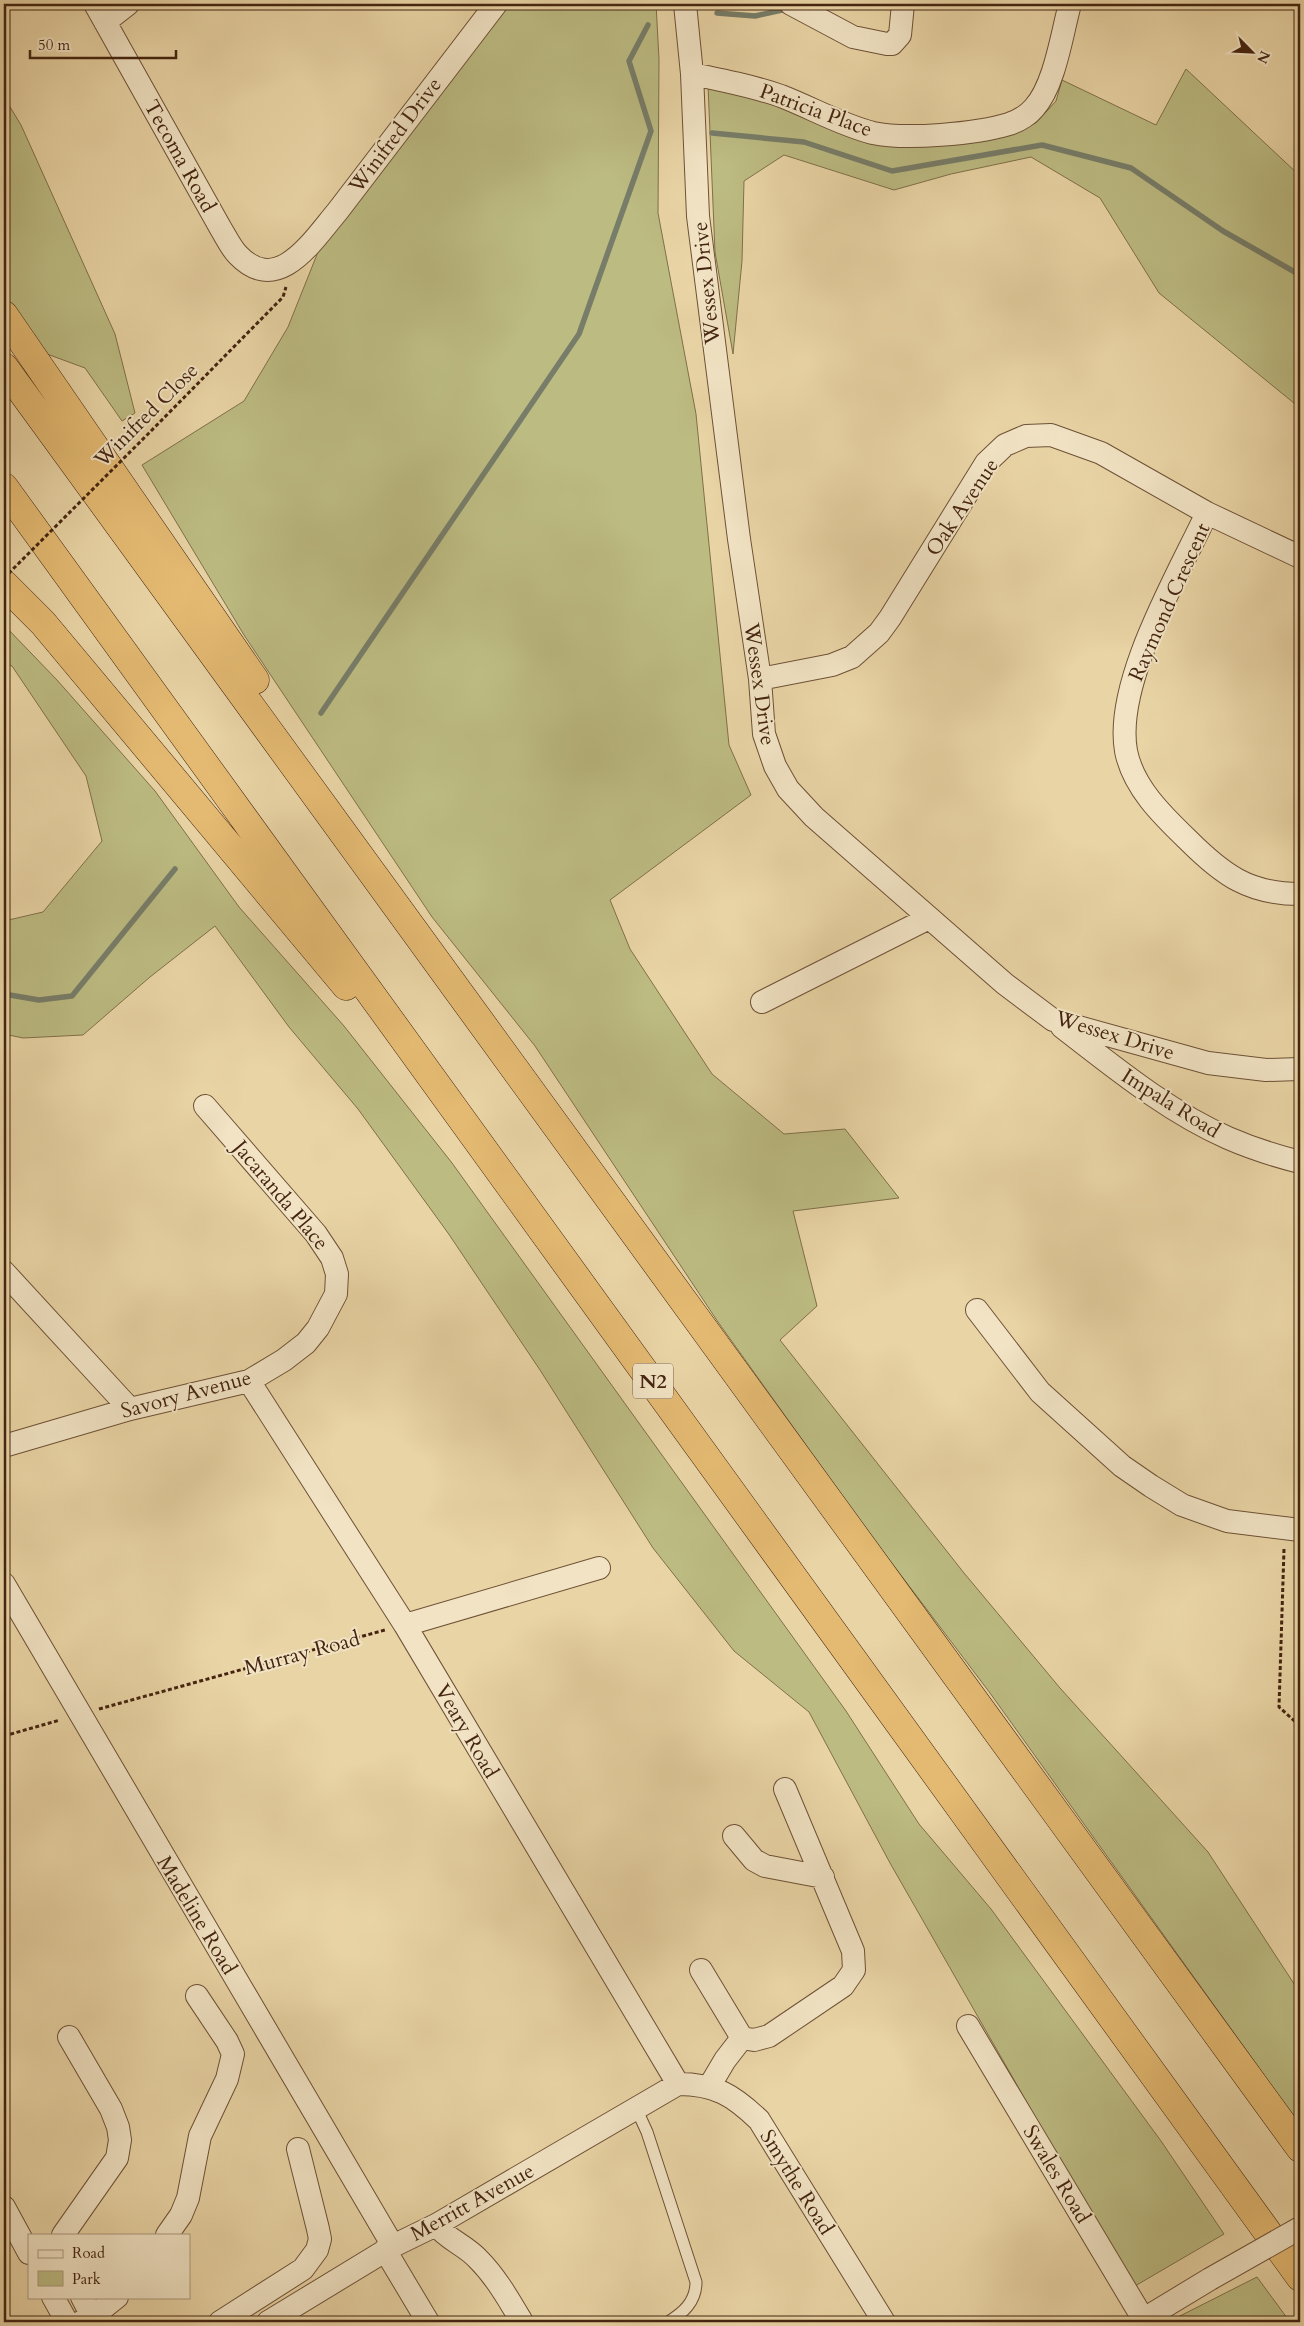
<svg xmlns="http://www.w3.org/2000/svg" width="1304" height="2326" font-family="Cardo,serif">
<style>
.green{fill:#bcbb82;stroke:#80704a}
.lines{fill:none;stroke-linecap:round;stroke-linejoin:round}
.stream{stroke:#777d69;stroke-width:5.5}
.lane-casing{stroke:#6e5136;stroke-width:13}
.street-casing{stroke:#6e5136;stroke-width:24}
.highway-casing{stroke:#452511;stroke-width:29}
.path{stroke:#452511;stroke-width:3;stroke-dasharray:4 2.5;stroke-linecap:butt}
.lane{stroke:#f1e3c4;stroke-width:11}
.street{stroke:#f1e3c4;stroke-width:22}
.highway{stroke:#e4ba72;stroke-width:28}
.street-bridge-casing{stroke:#6e5136;stroke-width:24;stroke-linecap:butt}
.path-bridge{stroke:#452511;stroke-width:3;stroke-dasharray:4 2.5;stroke-linecap:butt}
.street-bridge{stroke:#f1e3c4;stroke-width:22}
.labels{text-anchor:middle;stroke-width:4;stroke-linejoin:round;paint-order:stroke}
.shield{fill:#f1e3c4;stroke:#795e47;stroke-width:1}
.shield-label{font-size:20px;font-weight:bold;fill:#452511}
.street-label{font-size:21px;fill:#452511;stroke:#f1e3c4}
</style>
<rect width="100%" height="100%" fill="#e9d4a5"/>
<filter id="stains"><feTurbulence type="fractalNoise" baseFrequency=".004" numOctaves="4"/><feColorMatrix values="0 0 0 0 .2 0 0 0 0 .09 0 0 0 0 .02 0 0 0 .5 -.17"/></filter>
<radialGradient id="worn" r=".72"><stop offset=".6" stop-color="#630" stop-opacity="0"/><stop offset="1" stop-color="#630" stop-opacity=".3"/></radialGradient>
<path class="green" d="M509 4H656L659 59 658 213 696 414 729 745 751 795 610 900 630 949 712 1074 784 1134 845 1129 899 1198 793 1211 817 1306 780 1340 964 1573 1060 1688 1208 1852 1300 1993V2125L990 1693 869 1533 718 1322 535 1046 432 917 244 635 142 465 244 401 288 327 320 247 446 80Z
M1186 69 1300 176V408L1159 293 1100 198 1031 157 951 174 894 190 784 155 744 181 742 261 733 354 715 252 708 85 785 107 855 139 1003 135 1036 123 1056 101 1062 80 1156 125Z
M4 97 21 125 115 334 135 413 122 421 85 368 36 350 4 301Z
M4 625 57 680 155 791 239 907 344 1026 452 1163 846 1711 919 1824 991 1909 1161 2141 1224 2234 1135 2286 1057 2155 890 1863 809 1712 734 1651 653 1548 540 1370 448 1233 358 1109 289 1027 215 926 150 977 83 1035 23 1038 4 1034V921L43 912 102 841 86 776 12 666 4 663Z
M1257 2277 1290 2322H1168Z"/>
<g class="lines">
<path class="stream" d="M717 13 755 16 782 10 785 6
M712 133 804 142 892 171 1042 145 1131 168 1223 231 1300 275
M321 713 579 334 651 131 629 61 648 25
M4 994 39 1000 72 996 175 869"/>
<defs>
<path id="lane" d="M636 2108 647 2132 696 2282C696 2302 683 2313 668 2322"/>
<path id="street" d="M95 4 221 229C226 237 231 248 238 255 278 297 313 240 337 212L496 4
M685 4 692 74 698 216 739 539 760 679 764 734 775 766 788 789 814 817 1005 984 1053 1020 1208 1063 1266 1070 1300 1069
M791 4 853 37 887 44H892L900 35 903 4
M105 22 128 4
M692 74C722 80 752 86 781 96 812 108 841 125 873 133 906 140 976 134 1009 124 1018 121 1028 115 1034 108 1055 85 1062 33 1070 4
M1207 513C1178 575 1114 683 1126 751 1133 787 1162 815 1188 840 1223 875 1249 894 1300 894
M760 679 832 665 852 657 879 633 890 618 986 463 1005 445 1026 436 1051 435 1101 453 1207 513 1300 557
M762 1002 929 918
M1062 1027C1114 1067 1167 1111 1228 1138 1251 1148 1276 1156 1300 1162
M4 1272 130 1409
M977 1310 1040 1392 1122 1466 1151 1486 1182 1505 1227 1521 1300 1530
M249 1381 405 1625 678 2084
M4 1446 130 1409 249 1381 284 1360 306 1343 318 1328 336 1294 337 1274 332 1258 316 1234 205 1106
M4 1584 393 2246
M405 1625 599 1568
M734 1836 754 1860 765 1866 823 1877
M701 1970 742 2038
M968 2026 1145 2322
M742 2038 754 2040 769 2036 843 1986 854 1970 853 1951 785 1789
M709 2087 725 2060 742 2038
M4 2207 29 2253
M436 2225C448 2240 465 2245 478 2259 496 2277 509 2300 522 2322
M63 2235 117 2158 120 2140 118 2127 111 2109 69 2037
M167 2235 181 2215 188 2198 200 2136 227 2079 233 2054 227 2041 197 1996
M385 2250 428 2322
M53 2297 67 2322
M82 2297 95 2322
M81 2322 92 2317 117 2297
M220 2322 303 2269 317 2250 320 2239 318 2229 298 2149
M268 2322 393 2246 436 2225 678 2084C715 2084 733 2095 759 2120L884 2322
M1139 2322 1210 2279"/>
<path id="highway" d="M4 315 255 680
M4 367 1300 2148
M4 487 1300 2277
M4 584 43 623 346 986"/>
</defs>
<use href="#lane" class="lane-casing"/>
<use href="#street" class="street-casing"/>
<use href="#highway" class="highway-casing"/>
<path class="path" d="M151 431 283 297 286 287
M1284 1549 1279 1707 1300 1726
M99 1709 385 1630
M4 1736 60 1720"/>
<use href="#lane" class="lane"/>
<use href="#street" class="street"/>
<use href="#highway" class="highway"/>
<defs>
<path id="street-bridge" d="M1210 2279 1300 2228"/>
</defs>
<use href="#street-bridge" class="street-bridge-casing"/>
<path class="path-bridge" d="M4 578 151 431"/>
<use href="#street-bridge" class="street-bridge"/>
</g>
<g class="labels">
<rect class="shield" x="633" y="1363.5" width="40" height="35" rx="4"/>
<g class="shield-label">
<text x="653" y="1388">N2</text>
</g>
<g class="street-label">
<text transform="translate(816 110) rotate(20)" y="7">Patricia Place</text>
<text transform="translate(395 135) rotate(-53)" y="7">Winifred Drive</text>
<text transform="translate(180 156) rotate(61)" y="7">Tecoma Road</text>
<text transform="translate(706 283) rotate(-96)" y="7">Wessex Drive</text>
<text transform="translate(146 415) rotate(-45)" y="7">Winifred Close</text>
<text transform="translate(962 507) rotate(-56)" y="7">Oak Avenue</text>
<text transform="translate(1169 602) rotate(-66)" y="7">Raymond Crescent</text>
<text transform="translate(760 684) rotate(82)" y="7">Wessex Drive</text>
<text transform="translate(1115 1035) rotate(17)" y="7">Wessex Drive</text>
<text transform="translate(1171 1103) rotate(32)" y="7">Impala Road</text>
<text transform="translate(281 1195) rotate(50)" y="7">Jacaranda Place</text>
<text transform="translate(186 1394) rotate(-15)" y="7">Savory Avenue</text>
<text transform="translate(302 1653) rotate(-15)" y="7">Murray Road</text>
<text transform="translate(467 1731) rotate(60)" y="7">Veary Road</text>
<text transform="translate(197 1915) rotate(59)" y="7">Madeline Road</text>
<text transform="translate(1057 2174) rotate(59)" y="7">Swales Road</text>
<text transform="translate(797 2182) rotate(58)" y="7">Smythe Road</text>
<text transform="translate(472 2202) rotate(-29)" y="7">Merritt Avenue</text>
</g>
</g>
<rect width="1304" height="2326" fill="none" stroke="#e9d4a5" stroke-width="20"/>
<rect x="5" y="5" width="1294" height="2316" fill="none" stroke="#452511" stroke-width="2.5"/>
<rect x="10" y="10" width="1284" height="2306" fill="none" stroke="#452511"/>
<rect x="28" y="2234" width="162" height="65" fill="#f1e3c4" stroke="#ac977c"/>
<rect x="38" y="2250" width="25" height="8" fill="#f1e3c4" stroke="#ac977c"/>
<text x="72" y="2258" font-size="15" fill="#452511">Road</text>
<rect x="38" y="2271" width="25" height="15" fill="#bcbb82" stroke="#ac977c"/>
<text x="72" y="2284" font-size="15" fill="#452511">Park</text>
<g transform="translate(1252 52) rotate(114)" stroke="#f1e3c4" stroke-width="4" paint-order="stroke">
<path d="M0-4L9 19L0 12L-9 19Z" fill="#452511"/>
<text y="-8" font-size="14" font-weight="bold" text-anchor="middle" fill="#452511">N</text>
</g>
<path d="M30 50v8h146v-8" fill="none" stroke="#452511" stroke-width="2.5"/>
<text x="38" y="50" font-size="15" fill="#452511" stroke="#f1e3c4" stroke-width="4" paint-order="stroke">50 m</text>
<rect width="100%" height="100%" filter="url(#stains)"/>
<rect width="100%" height="100%" fill="url(#worn)"/>
</svg>
